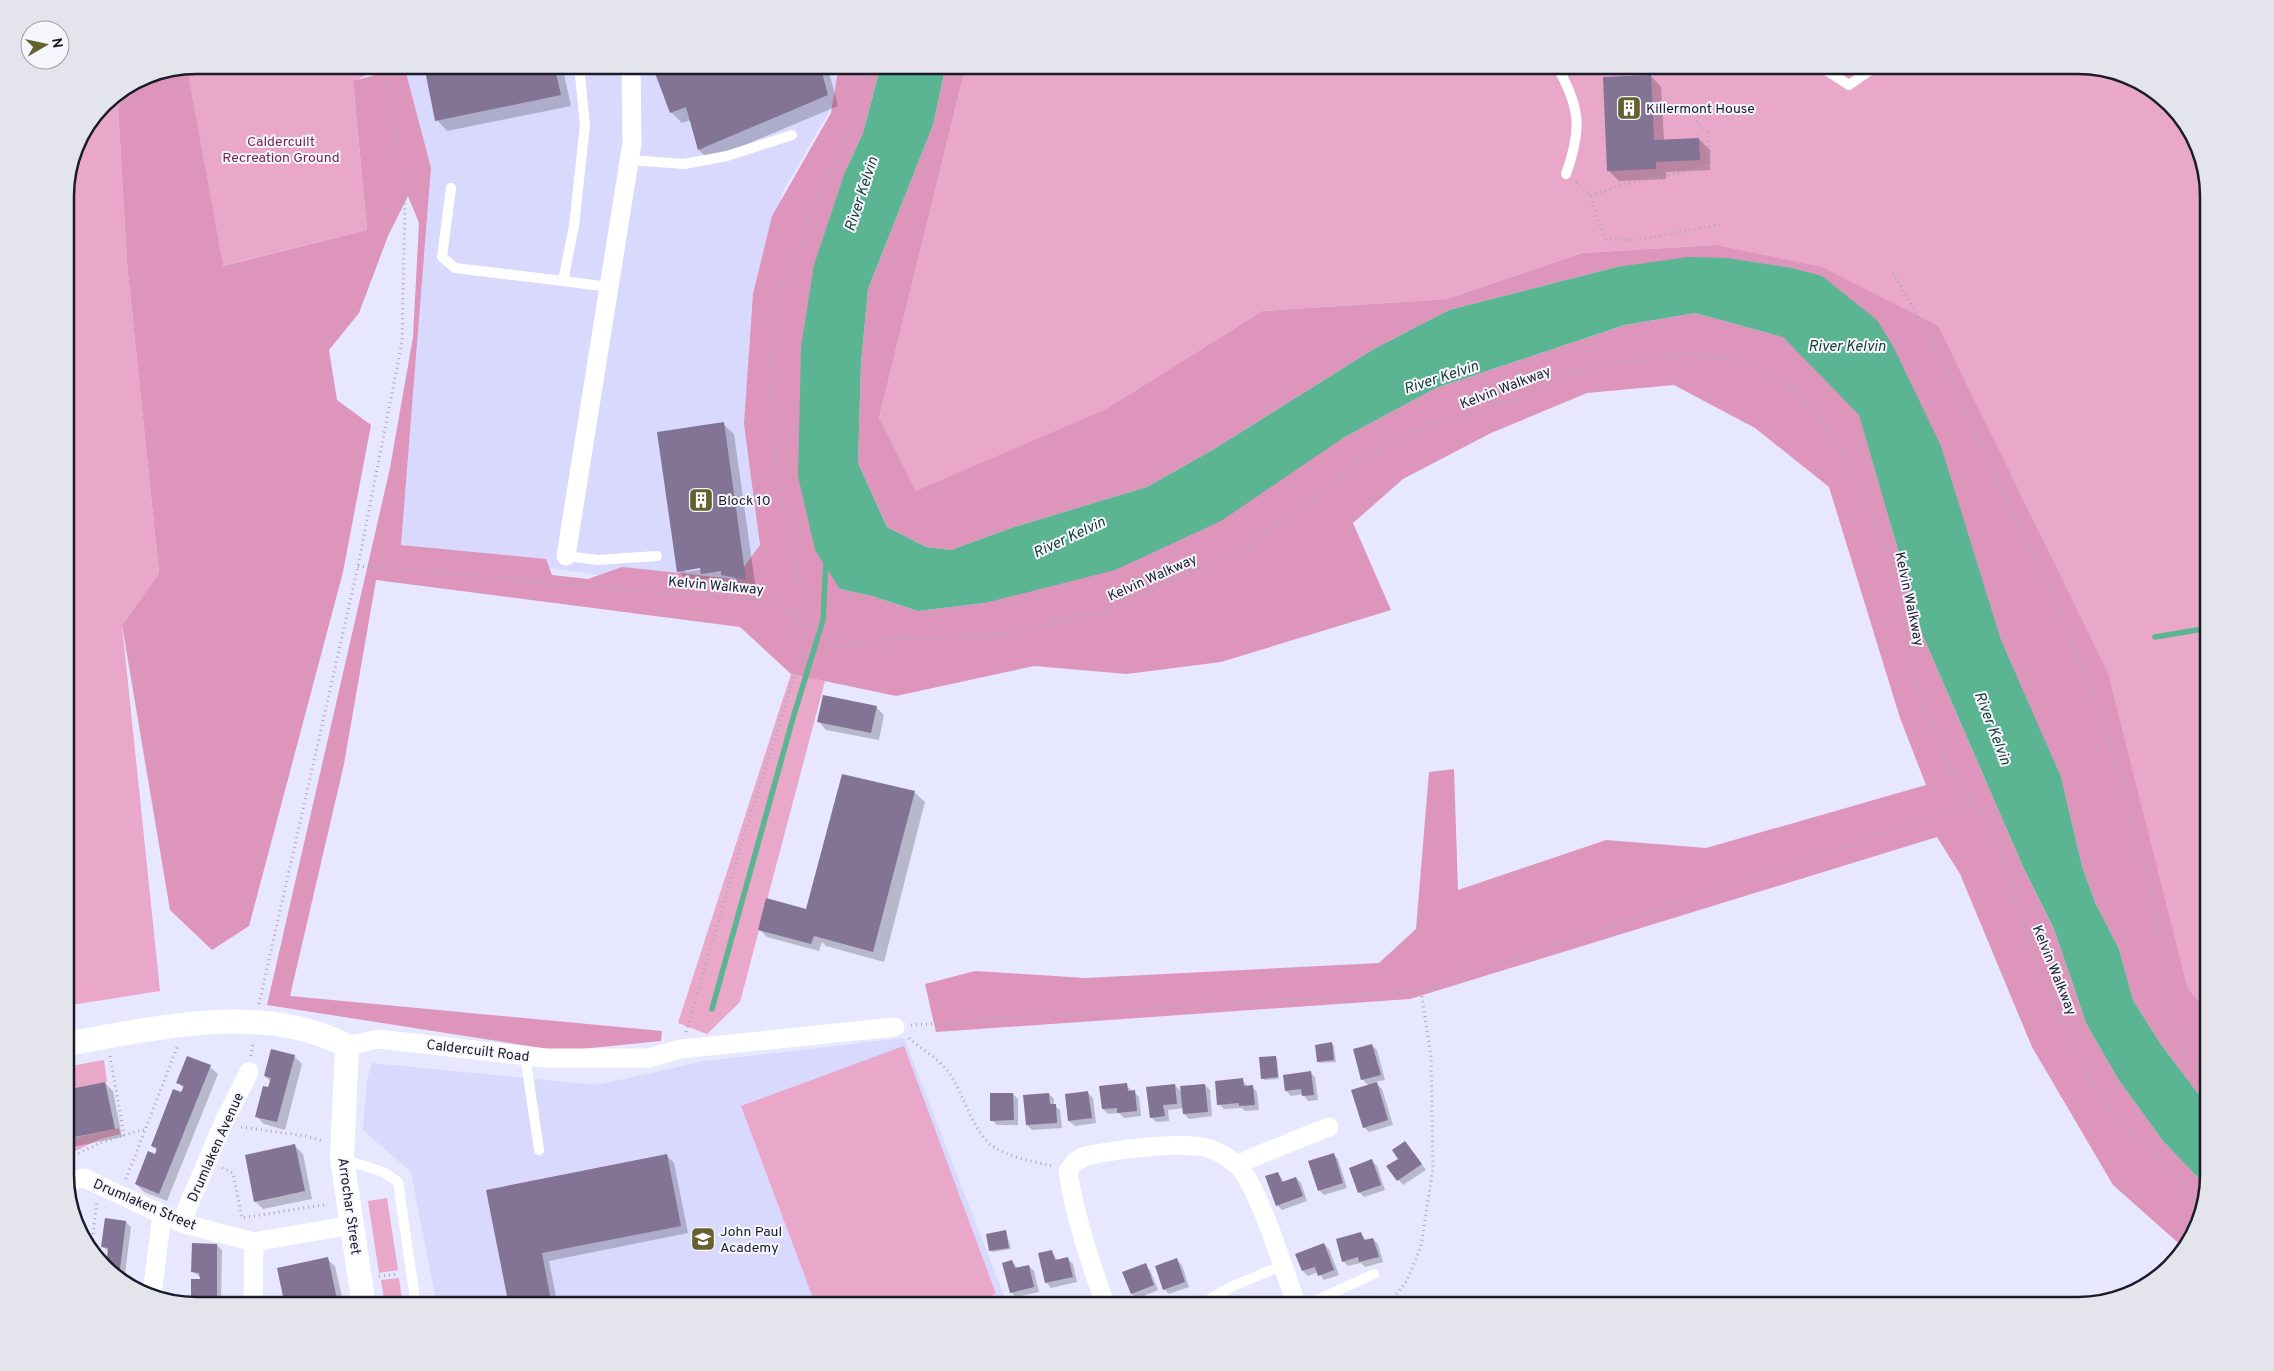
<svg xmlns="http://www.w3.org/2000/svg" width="2274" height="1371" font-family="Overpass,sans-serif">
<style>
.built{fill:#d9d8fd}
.green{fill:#e9a7c9}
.forest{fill:#de95bc}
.water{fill:#5bb593}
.shadow{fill:#0003;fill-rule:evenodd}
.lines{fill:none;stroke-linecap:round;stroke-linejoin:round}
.stream{stroke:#5bb593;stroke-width:5.5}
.building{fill:#837394}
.path{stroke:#a9a8bd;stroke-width:3;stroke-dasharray:1 4;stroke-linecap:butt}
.service{stroke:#fff;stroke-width:10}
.minor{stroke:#fff;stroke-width:19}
.tertiary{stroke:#fff;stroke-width:24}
.labels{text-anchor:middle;stroke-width:4;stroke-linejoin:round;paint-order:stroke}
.poi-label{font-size:14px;fill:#1b1a28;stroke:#f6f6fe;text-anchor:start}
.park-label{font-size:14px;fill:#772357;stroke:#f6f6fe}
.street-label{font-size:14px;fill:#1b1a28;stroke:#f6f6fe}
.water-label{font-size:15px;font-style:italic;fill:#184031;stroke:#f6f6fe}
.rim{fill:none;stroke:#1b1a28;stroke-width:2.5}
</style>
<rect width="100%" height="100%" fill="#e7e7ff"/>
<path class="built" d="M404 65H845L846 82 782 193 751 359 761 599 401 546 431 168Z
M904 1038 1008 1306H437L411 1172 363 1130 367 1080 372 1063 596 1085 705 1061Z"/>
<path class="green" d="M196 65H375L376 70 353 82 367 230 222 266 187 67Z
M966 65H2078L2144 83 2191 130 2209 188V1014L2187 987 1715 245 1582 253 1447 299 1262 311 1106 409 916 492 879 418Z
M128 87 118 107 127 263 159 573 122 625 160 991 65 1006V188L75 146 104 103Z
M791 674 825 681 740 1002 707 1034 678 1023Z
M904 1046 996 1294 989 1297 992 1306H816L741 1106Z
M104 1060 107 1082 65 1090V1067Z
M119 1128 120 1134 98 1140 65 1156V1140Z
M387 1198 398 1270 379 1273 368 1201Z
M399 1278 403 1306H385L381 1280Z"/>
<path class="forest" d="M385 65H404L431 168 401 545 546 559 552 575 588 579 622 567 735 579 760 545 744 424 753 294 772 216 831 113 839 65H881L863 133 845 172 840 589 872 596 918 611 985 603 1343 438 1436 388 1625 325 1695 313 1783 337 1859 415 1923 636 2024 869 2054 929 2086 1023 2118 1079 2163 1141 2206 1186 2191 1241 2184 1248 2113 1185 2032 1047 1960 874 1937 837 1410 999 936 1032 925 984 975 971 1085 978 1379 963 1416 929 1429 772 1454 769 1458 890 1606 840 1706 848 1926 785 1900 718 1829 487 1755 428 1674 385 1587 393 1491 433 1403 479 1353 523 1391 610 1221 662 1127 674 1034 666 896 696 791 674 740 627 376 580 344 764 290 996 662 1031 661 1041 561 1051 267 1005 390 468 413 337 419 223 408 196 388 236 359 313 329 350 337 400 371 425 343 572 249 926 212 950 170 910 122 625 159 573 127 263 118 107 128 87 146 75 187 67 223 266 367 230 353 81 386 72Z
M946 65H966L879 418 916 491 1106 409 1262 311 1447 299 1582 253 1715 245 1822 267 1938 326 2108 673 2187 987 2209 1014V1108L2160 1043 2133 1000 2119 949 2095 902 2082 866 2061 777 2001 640 1941 446 1822 276 1792 268 1728 258 1617 267 1449 310 1372 350 1214 449 1147 487 1014 527 951 550 926 547 887 527 858 463 861 364 868 289 933 125Z"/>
<path class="water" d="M881 65H946L933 125 868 289 861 364 858 463 887 527 926 547 951 550 1014 527 1147 487 1214 449 1372 350 1449 310 1617 267 1688 257 1728 258 1792 268 1822 276 1877 320 1893 346 1941 446 2001 640 2061 777 2082 866 2095 902 2119 949 2133 1000 2160 1043 2209 1108V1175L2206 1186 2163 1141 2118 1079 2086 1023 2054 929 2024 869 1923 636 1859 415 1783 337 1695 313 1625 325 1436 388 1343 438 1221 521 1115 570 985 603 918 611 872 596 840 589 815 550 798 476 801 347 814 265 845 172 863 133Z"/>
<path class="shadow" d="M425 65H562L571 106 447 131 437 120Z
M671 65H827L838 106 709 160 699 150 691 120 682 123 671 112Z
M1651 76 1661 87 1664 141 1699 139 1710 150V170L1666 172V179L1619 181 1609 171Z
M723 424 734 434 756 590 733 586 729 582 712 584 708 579 689 582 678 571ZM706 566V569L685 572V569Z
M876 707 884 715 879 740 826 730 819 722Z
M914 792 925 802 884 962 826 946 822 942 819 951 767 937 759 929 810 911Z
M1332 1044 1334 1046 1336 1062 1320 1063 1318 1061Z
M1372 1045 1377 1050 1385 1080 1375 1082 1382 1089 1393 1125 1369 1132 1364 1127 1369 1086 1362 1079Z
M294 1056 302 1064 285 1130 264 1124 256 1116 271 1082 265 1076Z
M1275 1057 1277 1059 1279 1079 1265 1080 1262 1078Z
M210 1067 218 1074 167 1201 144 1192 136 1184 156 1156 158 1151 152 1146 184 1089 178 1082Z
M1310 1072 1315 1077 1318 1100 1308 1101 1303 1094 1291 1096 1286 1091Z
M1242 1080 1248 1087H1252L1257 1092 1259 1110 1245 1111 1242 1108 1224 1109 1219 1104Z
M105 1083 113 1091 122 1137 73 1147 65 1139Z
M1126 1084 1132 1092H1134L1139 1097 1141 1116 1124 1118 1119 1113 1108 1114 1103 1109Z
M1175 1085 1182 1093 1205 1085 1210 1090 1212 1116 1189 1119 1184 1114V1108L1168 1110 1169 1121 1156 1122 1151 1117Z
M1088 1093 1093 1098 1096 1123 1075 1126 1069 1121Z
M1013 1094 1018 1099V1125H997L992 1120Z
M1049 1094 1054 1099V1105L1060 1110 1062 1128 1032 1130 1027 1125Z
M1405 1142 1426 1170 1403 1185 1388 1167 1399 1159Z
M295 1146 303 1154 312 1199 263 1209 255 1201Z
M1333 1154 1338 1159 1347 1188 1324 1195 1319 1190Z
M666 1155 674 1163 688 1233 549 1261 558 1306H511L487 1191Z
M1372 1161 1377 1166 1385 1190 1364 1197 1359 1192Z
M1278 1173 1284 1182 1296 1178 1301 1183 1307 1201 1282 1210 1277 1205Z
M126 1222 131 1227 124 1282 101 1259H108L109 1252 102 1246Z
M1006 1231 1011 1249 993 1252 990 1250Z
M1361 1234 1367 1241 1373 1239 1378 1244 1383 1262 1365 1267 1361 1263 1348 1266 1343 1261Z
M1324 1244 1329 1249 1339 1275 1324 1280 1318 1272 1308 1276 1303 1271Z
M217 1245 222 1250 221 1306 192 1305 201 1281V1277L193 1272Z
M1052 1252 1058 1261 1068 1259 1073 1264 1077 1282 1051 1288 1046 1282Z
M327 1259 335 1266 344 1306H287L279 1269Z
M1177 1260 1182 1265 1189 1287 1169 1294 1164 1289Z
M1012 1261 1018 1269 1029 1266 1034 1271 1039 1292 1016 1297 1011 1292Z
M1145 1265 1150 1270 1158 1290 1137 1299 1132 1294 1124 1273Z"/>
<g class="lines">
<path class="stream" d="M2155 637 2209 628
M712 1009 793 718 823 620 826 560"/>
</g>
<path class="building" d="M424 65H554L561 95 435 121Z
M670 65H820L828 95 698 150 686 107 670 113 655 73Z
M1651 75 1654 140 1699 138 1700 160 1656 162V169L1607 171 1603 77Z
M724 422 746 580 721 575V571L701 574 700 568 677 572 657 432Z
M823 695 877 706 871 733 817 722Z
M842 774 915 791 873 952 814 936 811 944 758 930 766 898 806 909Z
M1332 1042 1334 1060 1317 1062 1315 1045Z
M1372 1044 1381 1075 1361 1080 1353 1049Z
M271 1049 295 1055 277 1122 255 1117 263 1086 268 1087 271 1078 264 1076Z
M187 1056 211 1065 159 1194 135 1184 148 1151 155 1154 157 1148 151 1146 173 1089 181 1092 184 1086 176 1083Z
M1276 1056 1278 1077 1261 1079 1259 1057Z
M1311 1071 1314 1095 1302 1096 1301 1089 1285 1091 1283 1075Z
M1243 1078 1244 1086 1253 1085 1255 1105 1239 1106V1103L1217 1105 1215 1081Z
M105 1082 115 1129 65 1139V1090Z
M1377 1082 1388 1120 1363 1128 1351 1090Z
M1127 1083 1128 1091 1135 1090 1137 1111 1117 1113V1108L1102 1109 1099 1086Z
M1175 1084 1177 1104 1163 1105 1165 1116 1150 1118 1146 1087Z
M1205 1084 1208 1112 1183 1114 1180 1086Z
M1088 1091 1092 1118 1068 1121 1065 1094Z
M990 1093H1013L1014 1120 990 1121Z
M1049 1093 1050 1104H1056L1057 1123 1026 1125 1023 1095Z
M1405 1141 1422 1164 1397 1181 1386 1166 1398 1159 1392 1150Z
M295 1144 305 1191 254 1202 245 1155Z
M1334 1153 1343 1183 1318 1191 1308 1161Z
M667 1154 681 1226 542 1253 552 1306H509L486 1190Z
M1372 1159 1381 1185 1358 1193 1349 1168Z
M1278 1172 1282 1182 1296 1177 1303 1196 1276 1206 1265 1176Z
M105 1218 126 1221 119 1277 99 1257 107 1258 108 1248 101 1247Z
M1006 1230 1009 1248 989 1251 986 1234Z
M1361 1232 1364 1240 1373 1238 1379 1257 1359 1262 1358 1257 1342 1262 1336 1239Z
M192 1243 217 1244V1306L191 1305V1279H200L199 1273 191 1272Z
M1324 1243 1334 1270 1318 1276 1315 1267 1302 1271 1295 1254Z
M1052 1250 1055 1260 1068 1257 1073 1277 1045 1283 1038 1253Z
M328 1257 338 1304 285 1306 277 1268Z
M1177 1258 1185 1282 1163 1290 1155 1266Z
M1012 1260 1015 1268 1029 1265 1034 1287 1010 1293 1002 1263Z
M1146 1263 1154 1285 1131 1294 1122 1272Z
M1269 1298 1272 1306H1249Z"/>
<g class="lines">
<path class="path" d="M1576 183 1591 196 1624 184 1704 168 1710 162 1708 132 1696 121
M1591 196 1596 216 1606 239 1637 240 1722 224
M1893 273 1932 341 1994 474 2046 578 2088 683 2127 793 2152 893 2176 1035 2185 1058 2209 1082
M358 566 771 601 797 615 836 647 890 639 1005 635 1101 612 1243 549 1335 483 1365 456 1402 435 1515 399 1572 373 1648 357 1696 354 1752 364 1785 381 1814 409 1836 440 1888 546 1899 584 1913 674 1943 755 1962 790 1995 832 2032 952 2092 1086 2126 1128 2158 1157 2200 1207
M259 1004 358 566 402 342 405 201 394 119 381 65
M911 1025 1421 991 1973 803
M686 1032 737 858 801 655 797 615 805 596 793 554 778 488 770 372 780 289 796 266 808 219 862 99 868 65
M909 1038C922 1050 940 1059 950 1074 963 1094 972 1128 990 1144 1005 1157 1033 1161 1052 1166
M110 1056 124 1135 144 1130
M251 1056 253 1043
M241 1127 306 1136 323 1141
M65 1160 100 1143 124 1135
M222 1168 233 1173 242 1218 328 1204
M126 1179 178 1045
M91 1249 97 1202
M379 1276 398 1274
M1387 1306 1407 1281 1421 1246 1433 1168 1431 1057 1421 991"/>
<path class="service" d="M579 65 585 125 574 226 563 281 609 287
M1556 65C1581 107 1582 130 1566 174
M1813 65 1829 72 1849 85 1878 65
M630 160 684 164 727 156 792 135
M451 188 442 257 455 268 563 281
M566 556 598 560 657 556
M525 1055 539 1150
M343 1159 383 1172 398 1182 416 1306
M1211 1298 1233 1286 1281 1266
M1304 1306 1374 1274"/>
<path class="minor" d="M566 556 632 143 631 65
M347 1046 378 1039 545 1058H648L681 1049 895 1027
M1238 1166 1249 1159 1329 1127
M65 1183 84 1178 181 1223 254 1242 352 1225
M181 1223 223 1124 249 1072
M152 1294 162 1214
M253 1306 254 1242
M1106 1306C1090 1262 1075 1217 1068 1171L1075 1162 1085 1156C1116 1150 1182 1140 1211 1149 1220 1152 1230 1159 1237 1165 1259 1186 1285 1274 1297 1306"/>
<path class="tertiary" d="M65 1044C155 1029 261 1001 347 1046L342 1159 364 1306"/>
</g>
<defs>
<symbol id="building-square" viewBox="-11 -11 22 22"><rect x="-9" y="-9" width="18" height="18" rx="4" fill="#63612e" stroke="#f6f6fe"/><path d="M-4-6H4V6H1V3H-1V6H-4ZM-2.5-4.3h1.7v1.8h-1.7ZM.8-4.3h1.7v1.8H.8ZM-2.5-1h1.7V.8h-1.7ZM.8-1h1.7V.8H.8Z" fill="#fff"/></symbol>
<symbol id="school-square" viewBox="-11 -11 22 22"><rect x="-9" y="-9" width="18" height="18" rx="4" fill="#63612e" stroke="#f6f6fe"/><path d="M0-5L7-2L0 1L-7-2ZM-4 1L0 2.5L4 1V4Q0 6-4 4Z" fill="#fff"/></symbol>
</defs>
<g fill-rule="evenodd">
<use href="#building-square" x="1615" y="94" width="28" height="28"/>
<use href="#building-square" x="687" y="486" width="28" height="28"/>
<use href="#school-square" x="689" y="1225" width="28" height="28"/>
</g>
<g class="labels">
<g class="poi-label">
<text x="1646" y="113">Killermont House</text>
<text x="718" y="505">Block 10</text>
<text x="720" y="1236">John Paul<tspan x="720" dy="16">Academy</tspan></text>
</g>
<g class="park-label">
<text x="281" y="146">Caldercuilt<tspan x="281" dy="16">Recreation Ground</tspan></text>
</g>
<g class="street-label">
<text transform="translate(1505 387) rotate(-21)" y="5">Kelvin Walkway</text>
<text transform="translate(1152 577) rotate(-24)" y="5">Kelvin Walkway</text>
<text transform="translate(716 585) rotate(5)" y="5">Kelvin Walkway</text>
<text transform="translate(1910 599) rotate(78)" y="5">Kelvin Walkway</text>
<text transform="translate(2055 970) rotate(68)" y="5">Kelvin Walkway</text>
<text transform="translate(478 1050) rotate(7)" y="5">Caldercuilt Road</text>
<text transform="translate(215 1147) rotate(-66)" y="5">Drumlaken Avenue</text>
<text transform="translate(145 1204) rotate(23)" y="5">Drumlaken Street</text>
<text transform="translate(350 1206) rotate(82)" y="5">Arrochar Street</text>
</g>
<g class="water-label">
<text transform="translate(861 194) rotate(-72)" y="5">River Kelvin</text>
<text x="1847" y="351">River Kelvin</text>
<text transform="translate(1441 377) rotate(-18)" y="5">River Kelvin</text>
<text transform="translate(1069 537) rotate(-25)" y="5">River Kelvin</text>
<text transform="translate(1993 728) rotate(69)" y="5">River Kelvin</text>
</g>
</g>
<path d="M0 0H2274V1371H0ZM196 74H2078A122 122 0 0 1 2200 196V1175A122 122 0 0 1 2078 1297H196A122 122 0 0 1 74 1175V196A122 122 0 0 1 196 74Z" fill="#e4e4ed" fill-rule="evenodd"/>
<path class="rim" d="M196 74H2078A122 122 0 0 1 2200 196V1175A122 122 0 0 1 2078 1297H196A122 122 0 0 1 74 1175V196A122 122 0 0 1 196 74Z"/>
<g transform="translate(45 45) rotate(81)"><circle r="24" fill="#f6f6fe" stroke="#9e9ea8"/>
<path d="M0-4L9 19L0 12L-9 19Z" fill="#63612e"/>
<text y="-8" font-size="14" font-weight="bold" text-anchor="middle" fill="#1b1a28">N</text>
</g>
</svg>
